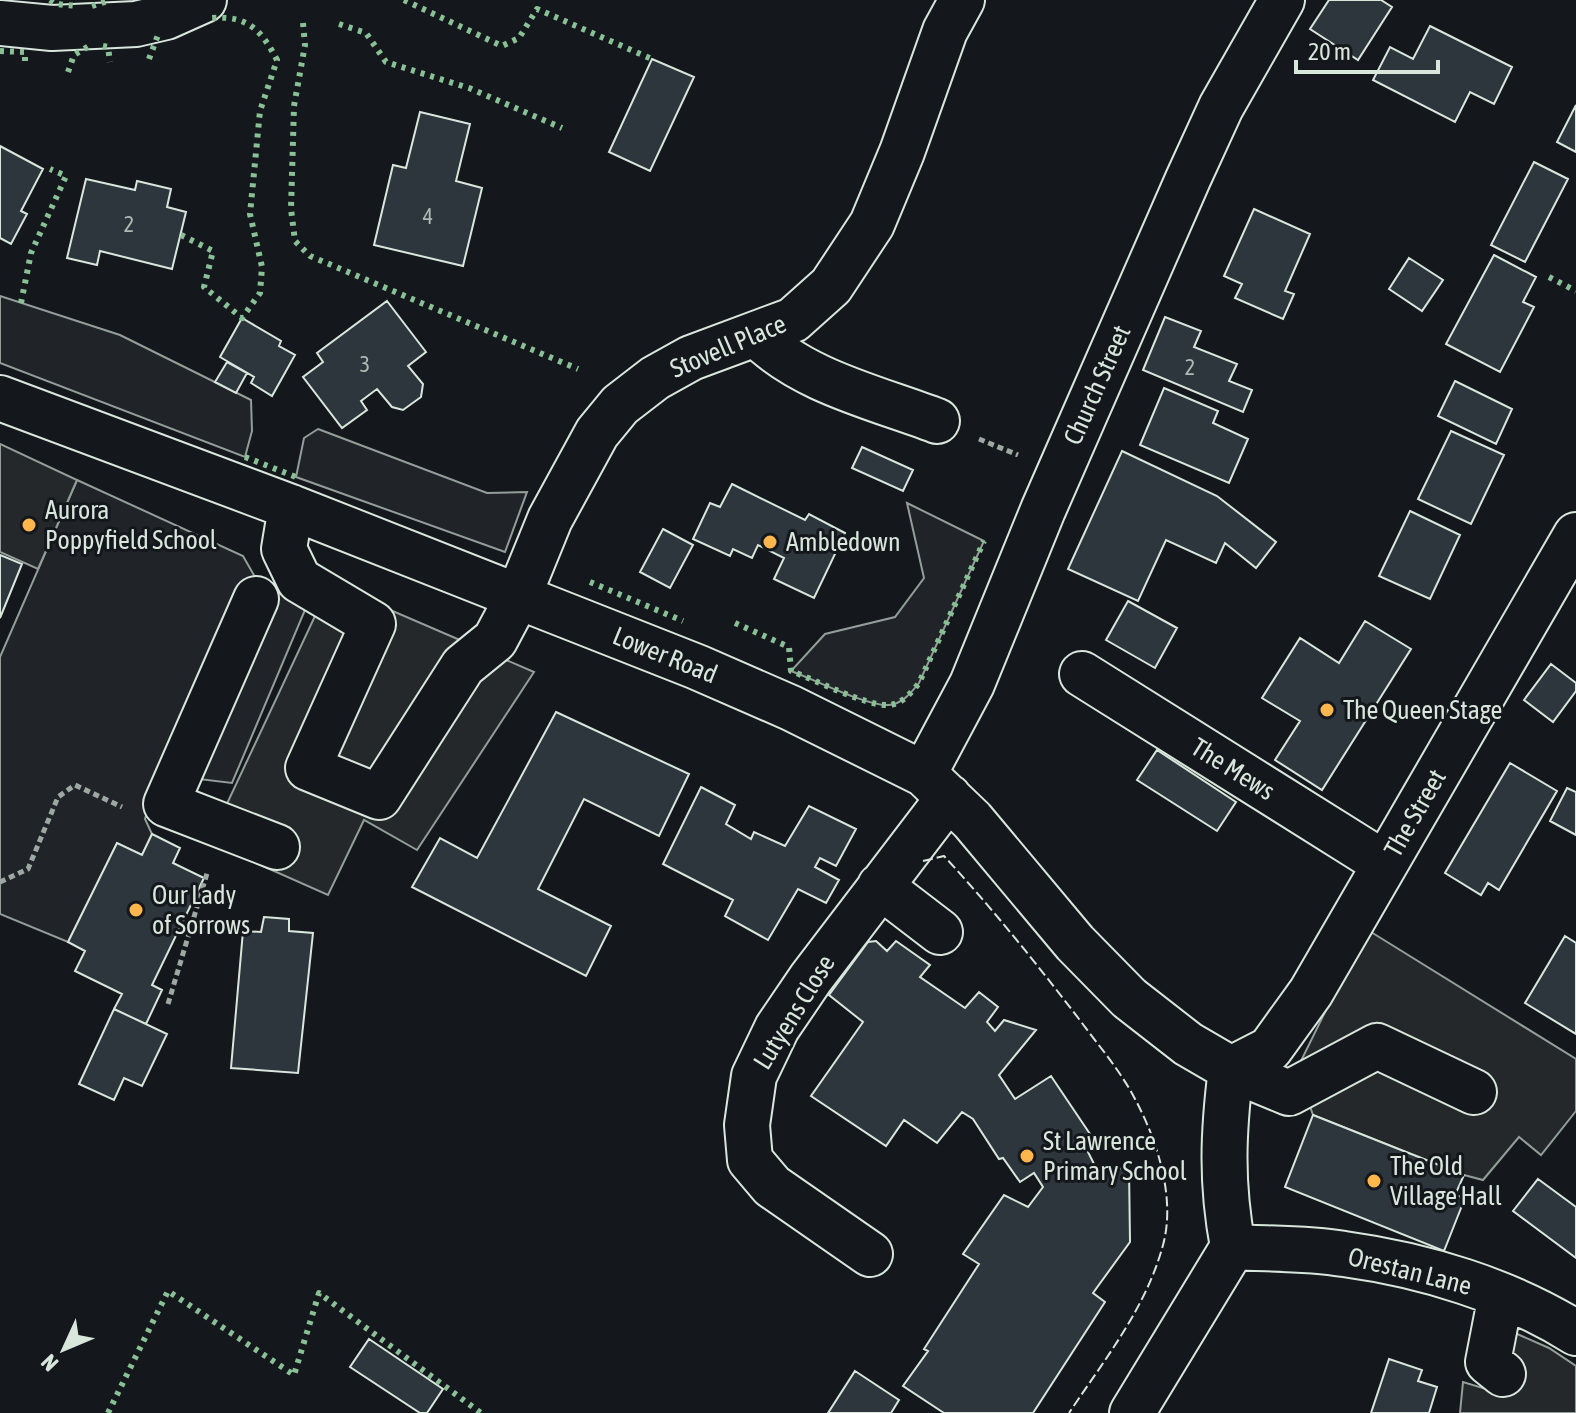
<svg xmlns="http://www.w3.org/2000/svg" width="1576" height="1413" font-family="'Asap Condensed',sans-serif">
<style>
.green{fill:#202428;stroke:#939e99;stroke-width:2}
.parking{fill:#24282b;stroke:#939e99;stroke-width:2}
.building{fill:#2c363c;stroke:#d8e6dc;stroke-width:2}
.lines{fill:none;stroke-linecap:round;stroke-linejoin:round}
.minor-casing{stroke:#d8e6dc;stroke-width:48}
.path{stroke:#9da8a2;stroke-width:5;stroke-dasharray:6 4;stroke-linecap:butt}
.minor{stroke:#14181c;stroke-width:44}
.hedge{stroke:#8ac095;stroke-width:6;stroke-dasharray:4 6;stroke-linecap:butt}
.fence{stroke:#d8e6dc;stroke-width:2;stroke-dasharray:10 4;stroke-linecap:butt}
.poi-dot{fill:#ffb74d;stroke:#14181c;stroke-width:3}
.labels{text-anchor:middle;stroke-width:6;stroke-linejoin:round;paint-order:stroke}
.number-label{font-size:22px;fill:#adbab4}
.street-label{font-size:26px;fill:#d8e6dc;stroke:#14181c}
.poi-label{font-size:26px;fill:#d8e6dc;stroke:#14181c;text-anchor:start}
</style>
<rect width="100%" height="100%" fill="#14181c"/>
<path class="green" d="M0 296 120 335 251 400 252 431 245 457 0 363Z
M318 429 487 493 527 492 505 552 296 477 304 438Z
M77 480 243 556 255 577 301 597 305 610 232 783 174 776 150 804 145 819 152 834 142 855 117 843 68 942 0 914V657Z
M907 503 984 541 919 683C911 693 902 704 889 705 868 707 813 679 791 671L825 634 895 617 924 578Z"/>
<path class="parking" d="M0 444 77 480 38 569 0 552Z
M330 584 534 672 417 850 364 820 328 895 209 842Z
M1371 932 1576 1059V1111L1541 1155 1519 1137 1483 1180 1464 1175 1313 1115 1297 1069 1356 949Z
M1515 1333 1549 1348 1576 1366V1413H1460L1463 1382 1496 1392Z"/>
<path class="building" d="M1329 0H1381L1392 7 1358 60 1310 29Z
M1430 26 1512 67 1494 104 1470 92 1455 122 1373 80 1390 47 1413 59Z
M652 59 694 77 650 171 609 152Z
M1576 105V152L1557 142Z
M420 112 470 124 456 181 482 188 463 266 374 245 393 165 406 168Z
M0 146 43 169 21 211 27 214 11 244 0 238Z
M1534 162 1568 179 1525 262 1491 245Z
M86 179 135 190 137 181 171 189 167 207 186 212 172 269 100 251 97 265 67 258Z
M1254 209 1310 234 1285 291 1294 294 1283 319 1235 298 1242 284 1224 276Z
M1494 255 1536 277 1523 302 1534 307 1500 372 1446 344Z
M1409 258 1443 280 1422 311 1389 289Z
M387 301 426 352 408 366 423 384 421 397 403 410 392 407 377 389 361 401 367 410 342 428 303 377 323 362 317 353Z
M1165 317 1201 331 1194 347 1237 364 1229 381 1252 390 1243 412 1143 370Z
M242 318 281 341 279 346 295 355 272 396 251 383 254 377 220 357Z
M227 362 247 373 236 393 215 382Z
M1455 381 1512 409 1496 444 1438 416Z
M1164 388 1218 411 1213 423 1248 439 1229 483 1140 445Z
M1451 431 1504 455 1471 524 1418 499Z
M862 447 913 470 903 491 852 468Z
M1122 451 1217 496 1276 542 1256 568 1225 543 1216 563 1166 540 1138 601 1068 569Z
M732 484 805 520 809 514 845 533 814 598 774 579 784 558 758 545 752 558 733 549 730 556 693 539 710 503 720 507Z
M1410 511 1460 535 1430 599 1379 576Z
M663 529 693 545 670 588 640 572Z
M0 555 22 564 0 618Z
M1128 601 1177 628 1155 668 1106 640Z
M1365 621 1411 649 1322 790 1275 760 1300 721 1262 698 1300 638 1339 663Z
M1551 664 1576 683V691L1553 722 1524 700Z
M556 712 689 774 659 836 584 799 538 889 611 926 586 976 412 887 440 838 477 858Z
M1157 750 1236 802 1217 831 1137 780Z
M1510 763 1557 791 1499 890 1488 883 1481 895 1445 873Z
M701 787 735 805 726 824 751 839 754 832 785 846 809 806 856 829 836 866 820 858 815 867 839 880 826 903 798 889 768 940 725 916 733 900 663 864Z
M1567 788 1576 792V835L1550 821Z
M152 834 180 848 173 863 204 878 152 985 162 990 146 1024 114 1009 122 994 75 971 85 951 68 942 117 843 142 855Z
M264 917 289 919V931L313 933 298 1073 231 1068 243 931 261 932Z
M1565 936 1576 943V1034L1525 1003Z
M876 941 887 951 896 941 930 965 920 977 965 1008 979 992 998 1007 987 1022 995 1031 1004 1020 1036 1030 999 1075 1015 1099 1051 1076 1090 1134 1082 1140 1098 1172 1129 1167 1130 1242 1093 1293 1105 1302 1033 1413H944L903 1386 928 1351 924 1349 979 1264 963 1254 1004 1195 1028 1207 1043 1187 1034 1173 1020 1182 1003 1158 999 1159 973 1119 962 1112 937 1143 904 1120 886 1146 811 1096 863 1022 829 995 868 942Z
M114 1009 167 1034 142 1086 124 1078 114 1100 79 1084Z
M1313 1115 1464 1175 1455 1195 1465 1198 1444 1251 1285 1187Z
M1538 1179 1576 1207V1258L1513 1211Z
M369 1339 443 1389 427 1413H420L350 1367Z
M1389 1359 1422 1370 1418 1381 1437 1387 1429 1413H1371Z
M855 1371 899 1400 891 1413H828Z"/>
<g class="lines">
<defs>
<path id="minor" d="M0 23 52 28 136 24 166 17 204 0
M756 334C801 381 877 398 937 421
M0 398 291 507 697 667 791 708 924 774 972 820 1075 943 1129 998 1188 1044 1231 1069 1289 1093 1377 1046 1474 1092
M291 507 284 549 299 580 373 624 308 768 379 797 463 666 495 640 519 595 550 519 597 433 620 405 655 378 691 358 793 320 831 286 872 224 902 152 945 31 962 0
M256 599 166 804 277 847
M1082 674 1385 864
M924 774 972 684 1043 510 1188 179 1221 107 1282 0
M880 886 940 932
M1231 1069 1270 1049 1311 992 1576 535
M1233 1247C1270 1249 1308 1248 1344 1254 1424 1265 1507 1290 1576 1333
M870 1254 772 1186 750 1160 747 1125 754 1076 777 1028 811 978 949 797
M1501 1295 1488 1362 1503 1374
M1132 1413 1233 1247C1221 1183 1223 1133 1231 1069"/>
</defs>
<use href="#minor" class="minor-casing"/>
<path class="path" d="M979 439 1018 455
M0 882 28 869 58 797 75 785 122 807
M168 1004 208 870"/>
<use href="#minor" class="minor"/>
<path class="hedge" d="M50 0 56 4 77 6
M404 0 502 46 519 38 537 9 652 59
M92 6 111 0
M303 23 305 45 294 106 291 209 295 241 310 256 578 369
M339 24 366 33 386 62 469 88 562 128
M103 46 108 47 110 62
M0 51 25 52V65
M149 59 158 35
M68 72 74 55 89 46
M181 235 213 251 204 287 242 318 260 293 262 267 250 214 260 111 277 60C262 31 248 15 212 18
M1549 277 1576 291
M21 303 31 253 66 176 50 169
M245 457 296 477
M590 582 683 621
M735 623 789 647 791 671C813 679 868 707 889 705 902 704 911 693 919 683L984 541
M108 1413 168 1291 294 1375 319 1293 481 1413"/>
<path class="fence" d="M923 861 944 856C992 908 1036 963 1079 1019 1098 1045 1120 1070 1135 1099 1157 1140 1176 1198 1163 1245 1146 1308 1105 1359 1069 1413"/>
</g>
<g class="poi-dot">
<circle cx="29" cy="525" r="8"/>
<circle cx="770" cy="542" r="8"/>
<circle cx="1327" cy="710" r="8"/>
<circle cx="136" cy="910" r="8"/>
<circle cx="1027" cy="1156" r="8"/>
<circle cx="1374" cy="1181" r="8"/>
</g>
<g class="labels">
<g class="number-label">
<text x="428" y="224">4</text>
<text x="129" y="232">2</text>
<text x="365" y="372">3</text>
<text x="1190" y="375">2</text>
</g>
<g class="street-label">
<text transform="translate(728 346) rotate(-23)" y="9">Stovell Place</text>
<text transform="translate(1097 385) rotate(-66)" y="9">Church Street</text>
<text transform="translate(665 655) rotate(22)" y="9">Lower Road</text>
<text transform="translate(1233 769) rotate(32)" y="9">The Mews</text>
<text transform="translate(1415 813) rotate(-60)" y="9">The Street</text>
<text transform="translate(794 1012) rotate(-58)" y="9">Lutyens Close</text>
<text transform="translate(1410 1271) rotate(14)" y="9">Orestan Lane</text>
</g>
<g class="poi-label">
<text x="45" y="519">Aurora<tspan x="45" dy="30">Poppyfield School</tspan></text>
<text x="786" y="551">Ambledown</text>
<text x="1343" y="719">The Queen Stage</text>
<text x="152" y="904">Our Lady<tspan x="152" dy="30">of Sorrows</tspan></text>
<text x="1043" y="1150">St Lawrence<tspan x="1043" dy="30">Primary School</tspan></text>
<text x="1390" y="1175">The Old<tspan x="1390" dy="30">Village Hall</tspan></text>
</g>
</g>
<g transform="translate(64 1349) rotate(226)" stroke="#14181c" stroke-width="6" paint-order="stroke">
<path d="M0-6L14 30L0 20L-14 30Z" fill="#d8e6dc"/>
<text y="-12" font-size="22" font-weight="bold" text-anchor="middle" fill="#d8e6dc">N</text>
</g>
<path d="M1296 60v12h142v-12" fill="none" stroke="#d8e6dc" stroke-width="4"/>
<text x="1308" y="60" font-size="24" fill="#d8e6dc" stroke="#14181c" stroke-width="6" paint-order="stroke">20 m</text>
</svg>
